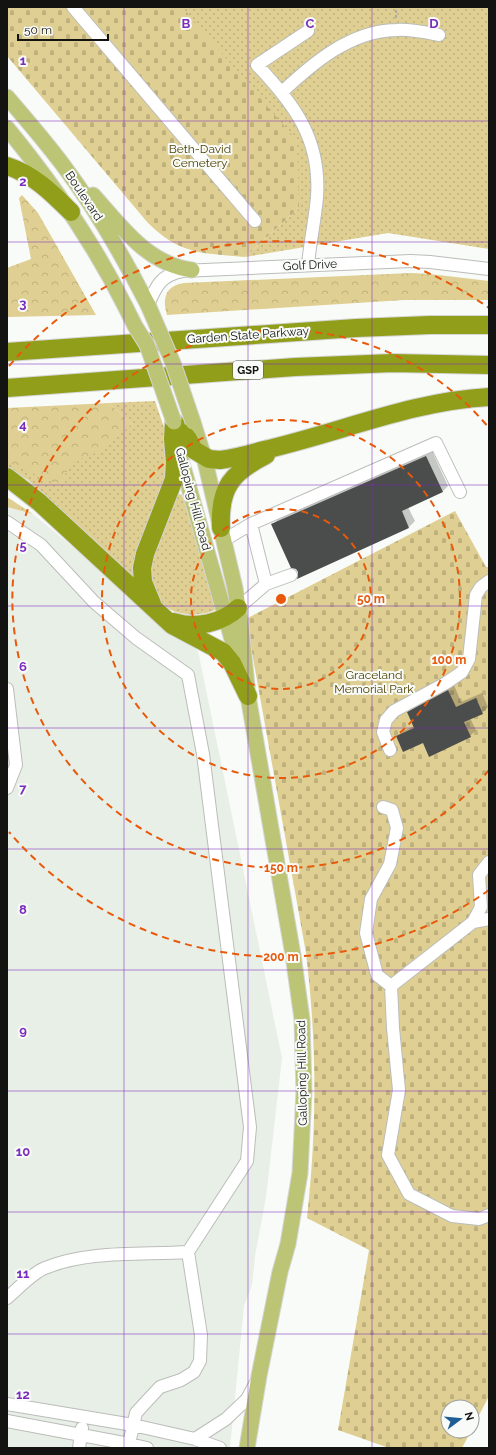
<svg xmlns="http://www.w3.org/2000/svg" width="496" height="1455" font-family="Raleway,sans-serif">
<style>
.built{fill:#e8efe6}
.grass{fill:url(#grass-dots)}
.forest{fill:url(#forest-crowns)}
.cemetery{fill:url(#cemetery-stones)}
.shadow{fill:#0003}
.building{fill:#4a4d4b}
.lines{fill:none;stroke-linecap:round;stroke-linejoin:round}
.minor-casing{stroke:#bbbdba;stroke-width:14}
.major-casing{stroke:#d5d5d4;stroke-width:17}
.highway-casing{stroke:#d5d5d4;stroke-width:20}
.path{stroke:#aaaca9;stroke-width:2;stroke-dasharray:3 2;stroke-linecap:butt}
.minor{stroke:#fff;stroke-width:12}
.major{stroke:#bcc575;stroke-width:15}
.highway{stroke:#909e19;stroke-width:18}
.major-bridge-casing{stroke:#d5d5d4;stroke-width:17;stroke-linecap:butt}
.major-bridge{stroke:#bcc575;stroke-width:15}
.grid{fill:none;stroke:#7b2cbf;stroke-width:1;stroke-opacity:0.55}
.ring{fill:none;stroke:#e8590c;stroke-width:2;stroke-dasharray:7 5}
.labels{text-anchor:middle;stroke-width:4;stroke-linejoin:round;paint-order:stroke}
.shield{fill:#f8fbf7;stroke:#585957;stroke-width:1}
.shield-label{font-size:11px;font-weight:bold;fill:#131312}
.park-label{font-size:12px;fill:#4d3f03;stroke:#f8fbf7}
.street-label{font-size:12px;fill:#131312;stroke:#f8fbf7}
.grid-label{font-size:13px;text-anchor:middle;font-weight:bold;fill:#7b2cbf;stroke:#f8fbf7;stroke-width:4;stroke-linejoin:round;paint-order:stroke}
.centre{fill:#e8590c;stroke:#f8fbf7;stroke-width:2}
.ring-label{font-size:12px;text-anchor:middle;font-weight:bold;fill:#e8590c;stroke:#f8fbf7;stroke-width:4;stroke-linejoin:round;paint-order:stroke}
</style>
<defs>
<pattern id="grass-dots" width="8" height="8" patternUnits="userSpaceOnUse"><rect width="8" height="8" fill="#e0cf92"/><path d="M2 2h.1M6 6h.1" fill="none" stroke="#bfb17d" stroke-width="1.8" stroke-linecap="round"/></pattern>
<pattern id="forest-crowns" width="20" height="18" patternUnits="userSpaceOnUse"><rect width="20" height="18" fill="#e0cf92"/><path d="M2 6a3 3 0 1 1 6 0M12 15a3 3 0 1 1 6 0" fill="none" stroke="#bfb17d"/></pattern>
<pattern id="cemetery-stones" width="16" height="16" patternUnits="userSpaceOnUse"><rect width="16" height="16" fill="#e0cf92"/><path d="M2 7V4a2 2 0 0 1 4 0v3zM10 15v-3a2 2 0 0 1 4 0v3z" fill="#bfb17d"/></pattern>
</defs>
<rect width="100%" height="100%" fill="#f8fbf7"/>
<path class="built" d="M7 507 33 514 198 651 282 1058 266 1197 255 1256 252 1285 244 1306 230 1448H7Z"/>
<path class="grass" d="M182 7H489V249L388 233 245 257 299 208Z
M155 401 170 445 169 472 136 574 131 575 28 480 7 468V447L68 464 132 424 109 403Z
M177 493 182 495C195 531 208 573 215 610L207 613 192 615 175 612 161 604 146 569Z"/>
<path class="forest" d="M22 195 38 213 96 315 7 317V268L31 259 19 198Z
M411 273 430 274 489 281V300H404L167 315C162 299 165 286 184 283Z
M109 403 132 424 102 450 71 463 60 485 9 463 7 449V408Z
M7 497 33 514 7 507Z"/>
<path class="cemetery" d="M7 7H182L297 141 299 208 245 257C203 253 180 255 148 223L7 56Z
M455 511 486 567H489V1396L472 1429V1407H448V1431H471L462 1448H389L338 1430 369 1250 307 1218C317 1127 317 1044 306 953L246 619Z"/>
<path class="shadow" d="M432 451 448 486 442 492 408 507 415 521 409 527 298 577 299 572 273 525 278 519Z
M454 685 461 702 482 693 488 707 482 713 470 718 476 730 470 736 424 742 397 737 403 731 414 726 409 713 414 707Z"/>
<path class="building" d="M426 456 443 492 402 511 409 528 297 579 298 572 296 569 291 568 271 524Z
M448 690 456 707 476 698 483 714 464 722 471 737 429 757 423 743 403 752 396 736 414 728 407 712Z"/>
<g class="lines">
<defs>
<path id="minor" d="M73 7 255 221
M308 31 257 65C295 105 321 140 317 197 315 220 310 242 308 265
M282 92C313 63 350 31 396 30 410 29 424 32 439 35
M148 305C156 286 161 275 182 271L411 261 430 262 489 269
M7 522 41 545 94 602 136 638 188 675 203 754 250 1127 247 1161 188 1252 201 1335 200 1361 194 1372 181 1380 160 1387 146 1402 136 1413 129 1444
M224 540 251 524
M266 584 251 524 436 443 460 492
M238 608 266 584 291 575
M7 689 16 765 7 788
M390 750 383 732 386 720 394 711 446 683 462 672 469 659 476 595 481 587 489 581
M383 807 392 810 397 828 390 864 371 899 366 933 377 975 391 986 473 922 481 907 479 875 489 862
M473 922 489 919
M391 986 393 1028 399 1090 388 1155 409 1194 452 1216 479 1219 489 1215
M7 1298C18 1289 32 1273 45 1268 89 1250 142 1255 188 1252
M7 1404 133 1425 195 1439 220 1448
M7 1421 129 1444 147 1448
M195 1439 226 1419 247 1399 255 1384
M79 1448 82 1428"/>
<path id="major" d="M7 97C26 119 45 141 63 165 96 209 123 256 148 305
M7 128C53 184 93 242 125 306
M93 195C121 226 147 264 192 270
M193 422 204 457 235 588 241 626 248 696 293 955 302 1019 304 1091 300 1173 288 1244 280 1272 259 1376 247 1448
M178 449 237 657"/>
<path id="highway" d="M7 166C33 174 52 193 71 212
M7 352 356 328 430 325H489
M7 388 295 367 393 363 489 365
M174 422 188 439 194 450 209 459 220 460C235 458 250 454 264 450 339 433 412 401 489 397
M7 477 39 502 172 625 223 652 232 663 248 696
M221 528C219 488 231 473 266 455
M152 604 143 582 142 568 145 554 174 479 175 462 173 439 174 422
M174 622C196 629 222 623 238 608"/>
</defs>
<use href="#minor" class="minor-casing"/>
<use href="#major" class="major-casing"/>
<use href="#highway" class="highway-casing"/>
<path class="path" d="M396 18V7"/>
<use href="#minor" class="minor"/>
<use href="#major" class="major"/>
<use href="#highway" class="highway"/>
<defs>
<path id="major-bridge" d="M148 305 173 363 193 422
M125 306 135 326 147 345 174 422"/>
</defs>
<use href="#major-bridge" class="major-bridge-casing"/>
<use href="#major-bridge" class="major-bridge"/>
</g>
<path class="grid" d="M124 7V1448M248 7V1448M372 7V1448M7 121H489M7 242H489M7 364H489M7 485H489M7 606H489M7 728H489M7 849H489M7 970H489M7 1091H489M7 1212H489M7 1334H489"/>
<g class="ring">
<circle cx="281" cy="599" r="90"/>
<circle cx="281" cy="599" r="179"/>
<path d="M489 770A269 269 0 1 1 489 428"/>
<path d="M489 890A358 358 0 0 1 9 832M9 366A358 358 0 0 1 489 308"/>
</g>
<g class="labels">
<rect class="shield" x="233" y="361" width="30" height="18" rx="3"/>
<g class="shield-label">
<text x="248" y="374">GSP</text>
</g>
<g class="park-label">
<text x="200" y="153">Beth-David<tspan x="200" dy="14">Cemetery</tspan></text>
<text x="374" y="679">Graceland<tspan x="374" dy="14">Memorial Park</tspan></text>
</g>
<g class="street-label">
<text transform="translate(84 196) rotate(56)" y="4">Boulevard</text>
<text transform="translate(310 265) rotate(-3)" y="4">Golf Drive</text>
<text transform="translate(248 335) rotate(-4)" y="4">Garden State Parkway</text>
<text transform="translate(193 499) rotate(75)" y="4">Galloping Hill Road</text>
<text transform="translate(302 1073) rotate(-91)" y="4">Galloping Hill Road</text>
</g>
</g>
<g class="grid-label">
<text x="186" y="28">B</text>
<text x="310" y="28">C</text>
<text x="434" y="28">D</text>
<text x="23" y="65">1</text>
<text x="23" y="186">2</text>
<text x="23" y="308">3</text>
<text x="23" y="429">4</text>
<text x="23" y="550">5</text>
<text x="23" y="671">6</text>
<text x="23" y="793">7</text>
<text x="23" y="914">8</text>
<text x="23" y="1035">9</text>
<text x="23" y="1156">10</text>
<text x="23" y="1278">11</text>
<text x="23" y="1399">12</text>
</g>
<circle cx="281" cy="599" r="6" class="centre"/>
<g class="ring-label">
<text x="371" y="603">50 m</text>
<text x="449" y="664">100 m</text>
<text x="281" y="872">150 m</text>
<text x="281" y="961">200 m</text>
</g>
<rect width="496" height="1455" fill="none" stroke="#131312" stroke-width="16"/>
<g transform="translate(460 1419) rotate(74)"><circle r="19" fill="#f8fbf7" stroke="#9c9e9b"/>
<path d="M0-3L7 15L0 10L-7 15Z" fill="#1d5f94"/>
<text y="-6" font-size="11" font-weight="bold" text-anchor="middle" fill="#131312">N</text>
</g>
<path d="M18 34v6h90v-6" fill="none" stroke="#131312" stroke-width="2"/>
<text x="24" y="34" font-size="12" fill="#131312" stroke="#f8fbf7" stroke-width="3" paint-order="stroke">50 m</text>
</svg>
